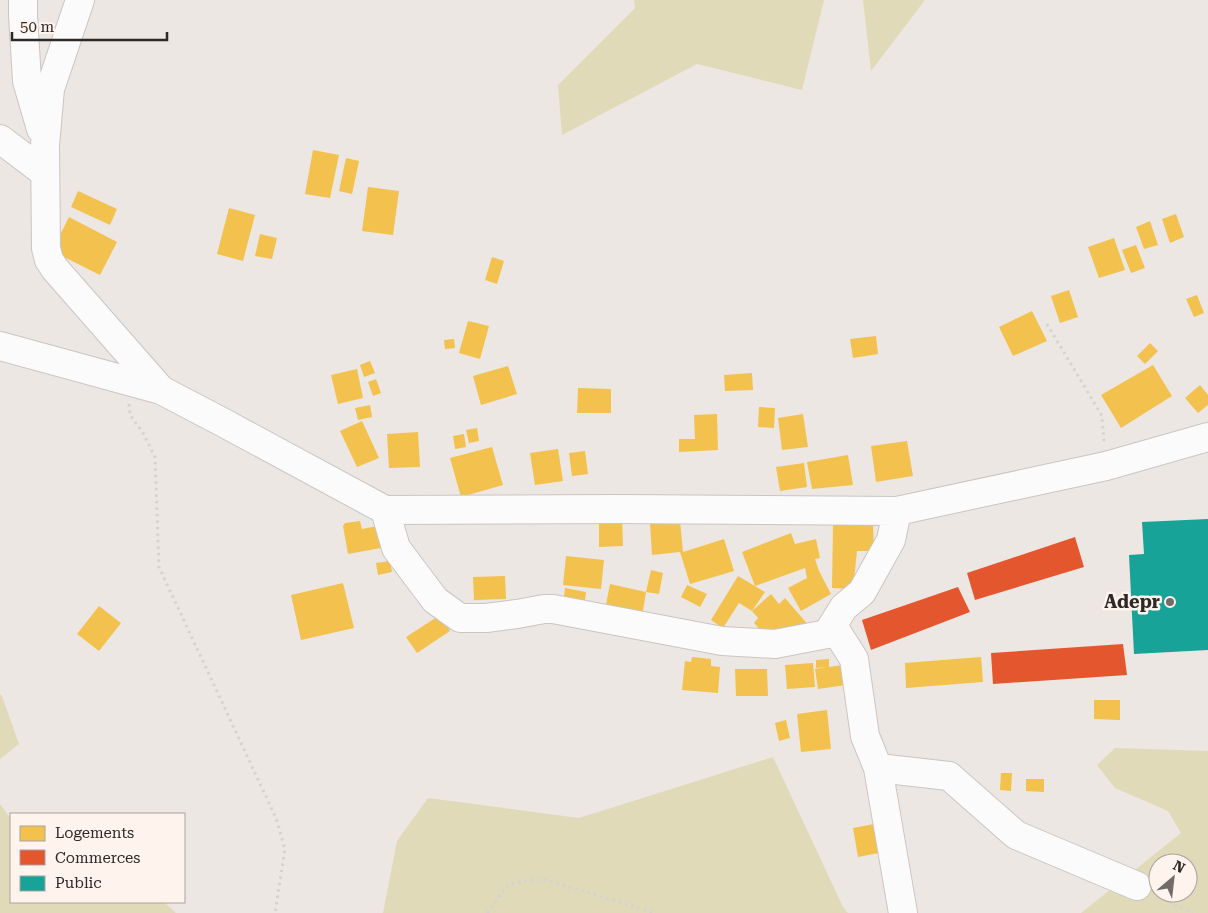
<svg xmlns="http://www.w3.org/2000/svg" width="1208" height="913" font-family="'Roboto Serif',serif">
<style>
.green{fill:#e0dab9;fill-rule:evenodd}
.homes{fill:#f2c14e}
.shops{fill:#e4572e}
.public{fill:#17a398}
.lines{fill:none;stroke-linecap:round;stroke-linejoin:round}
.minor-casing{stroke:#cac5c2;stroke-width:30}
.path{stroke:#d4d3d2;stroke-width:3;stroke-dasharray:2.5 4;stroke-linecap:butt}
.minor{stroke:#fcfbfb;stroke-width:28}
.poi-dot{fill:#716c69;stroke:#fef3ed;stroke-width:2}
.labels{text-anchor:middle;stroke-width:5;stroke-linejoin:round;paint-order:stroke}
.poi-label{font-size:18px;font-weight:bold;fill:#2e2927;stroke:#fef3ed;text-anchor:end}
</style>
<rect width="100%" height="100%" fill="#ede7e3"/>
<path class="green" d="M634 0H824L802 90 697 64 562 135 558 85 635 8Z
M863 0H925L871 71Z
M0 694 2 696 19 744 0 759Z
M1115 748 1208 751V913H1081L1181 833 1168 811 1115 788 1097 765ZM1158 863H1188V893H1158Z
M773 757 843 907 848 913H383L397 841 428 798 579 818Z
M0 804 11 819V902H164L176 913H0Z"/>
<path class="homes" d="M313 150 339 155 330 198 305 194Z
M346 158 359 161 352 194 339 191Z
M368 187 399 191 393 235 362 231Z
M78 191 117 209 110 225 71 207Z
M229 208 255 215 243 261 217 254Z
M1176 214 1184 237 1170 243 1162 219Z
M69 217 117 242 100 275 52 251Z
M1150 221 1158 245 1144 249 1136 227Z
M260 234 277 238 272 259 255 256Z
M1114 238 1125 270 1099 278 1088 247Z
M1136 245 1145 268 1131 273 1122 250Z
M492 257 504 261 497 284 485 280Z
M1069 290 1078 317 1060 323 1051 296Z
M1197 295 1204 313 1194 317 1186 299Z
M1032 311 1047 341 1013 356 999 327Z
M468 321 489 326 480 359 459 353Z
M876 336 878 354 853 358 850 339Z
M454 339 455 348 445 349 444 340Z
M1150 343 1158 351 1145 364 1137 356Z
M370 361 375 373 364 377 360 365Z
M1153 365 1172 396 1121 428 1101 395Z
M508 366 517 394 481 405 473 376Z
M357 369 363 398 338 404 331 375Z
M752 373 753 390 725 391 724 375Z
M376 379 381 393 373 396 368 382Z
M1200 385 1208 395V405L1198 413 1185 398Z
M578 388 611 389V413H577Z
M370 405 372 417 358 420 355 408Z
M759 407 775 408 774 428 758 427Z
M717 414 718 450 679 452V439H695L694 415Z
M803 414 808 447 782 450 778 418Z
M362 421 379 458 357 467 340 431Z
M477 428 479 441 469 443 466 430Z
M418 432 420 467 389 468 387 434Z
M464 434 466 447 455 449 453 436Z
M907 441 913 476 876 482 871 446Z
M492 447 503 485 461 497 450 458Z
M558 449 563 481 535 485 530 453Z
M585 451 588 474 572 476 569 453Z
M848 455 853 485 812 489 807 462Z
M804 463 807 487 780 491 776 467Z
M608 517H622L623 546 599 547V524L608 523Z
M360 521 362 529 378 526 381 548 348 554 343 526 345 523Z
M680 521 683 552 724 539 734 571 690 584 680 552 652 555 650 523Z
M833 525H873L874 551H857L853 589 832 588Z
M791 533 795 544 816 539 820 558 815 559 819 571 831 594 801 611 788 588 807 578 805 568 755 586 742 552Z
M566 556 604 560 601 589 563 585Z
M390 561 392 572 378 575 376 563Z
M651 570 663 573 659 594 646 592Z
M505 576 506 599 474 600 473 577Z
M738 576 765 592 752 611 739 603 723 628 711 620Z
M343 583 354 628 301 640 291 595Z
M610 584 646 592 642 617 605 610Z
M687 585 707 594 700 607 681 597Z
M565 588 586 592 584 608 563 605Z
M771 594 779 604 785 598 810 627 765 635 754 623 758 618 752 611Z
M99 606 121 623 99 651 77 634Z
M440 615 450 631 417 653 406 637Z
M692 657 711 659V666L720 667 718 693 682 690 685 661 691 662Z
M981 657 983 682 906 688 905 663Z
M829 659V667L843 665 846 685 818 689 815 669 826 667 816 668V660Z
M813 663 815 687 787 689 785 665Z
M735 669H767L768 696H736Z
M1094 700H1120V720L1094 719Z
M827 710 831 749 801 752 797 714Z
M786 720 790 738 779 741 775 723Z
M1001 773H1012L1011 791 1000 790Z
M1026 779H1044V792L1026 791Z
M879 823 884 852 858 857 853 828Z"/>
<path class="shops" d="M1075 537 1084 567 975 600 967 573Z
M958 587 970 612 871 650 862 620Z
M1123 644 1127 675 993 684 991 653Z"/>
<path class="public" d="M1208 519V650L1134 654 1129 555 1144 554 1142 522Z"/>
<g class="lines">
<defs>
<path id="minor" d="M23 0V15L27 81 41 129
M80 0 50 89 45 145 46 248 49 260 55 269 161 390
M0 139 45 173
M0 346 161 390 224 423 385 510 617 509 897 511 1106 466 1208 437
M385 510 396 548 435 600 460 618H486L517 614 544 609H553L722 641 775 644 827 634 844 607 862 592 891 540 897 511
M833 626 854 659 865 736 878 768 903 913
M878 768 949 776 1016 835 1137 886"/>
</defs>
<use href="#minor" class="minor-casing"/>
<path class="path" d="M1047 324 1102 416 1104 443
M129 404 130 415 143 433 155 457 159 567 276 818 285 849 275 913
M1157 896 1193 913
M487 913 508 885 529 880H546L655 913"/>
<use href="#minor" class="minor"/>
</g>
<circle class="poi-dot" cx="1170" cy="602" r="5"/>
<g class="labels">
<g class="poi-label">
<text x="1160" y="608">Adepr</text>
</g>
</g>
<rect x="10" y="813" width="175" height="90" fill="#fef3ed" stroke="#aba29e"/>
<rect x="20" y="826" width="25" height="15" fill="#f2c14e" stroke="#aba29e"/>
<text x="55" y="838" font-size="15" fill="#2e2927">Logements</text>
<rect x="20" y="850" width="25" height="15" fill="#e4572e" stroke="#aba29e"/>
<text x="55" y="863" font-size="15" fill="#2e2927">Commerces</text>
<rect x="20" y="876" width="25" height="15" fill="#17a398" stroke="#aba29e"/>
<text x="55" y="888" font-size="15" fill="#2e2927">Public</text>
<g transform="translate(1173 878) rotate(28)"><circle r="24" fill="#fef3ed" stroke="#aba29e"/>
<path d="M0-4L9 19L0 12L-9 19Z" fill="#716c69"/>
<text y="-8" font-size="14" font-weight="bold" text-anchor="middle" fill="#2e2927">N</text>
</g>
<path d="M12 32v8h155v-8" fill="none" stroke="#2e2927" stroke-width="2.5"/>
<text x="20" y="32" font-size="15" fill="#2e2927" stroke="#fef3ed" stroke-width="4" paint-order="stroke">50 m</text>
</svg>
